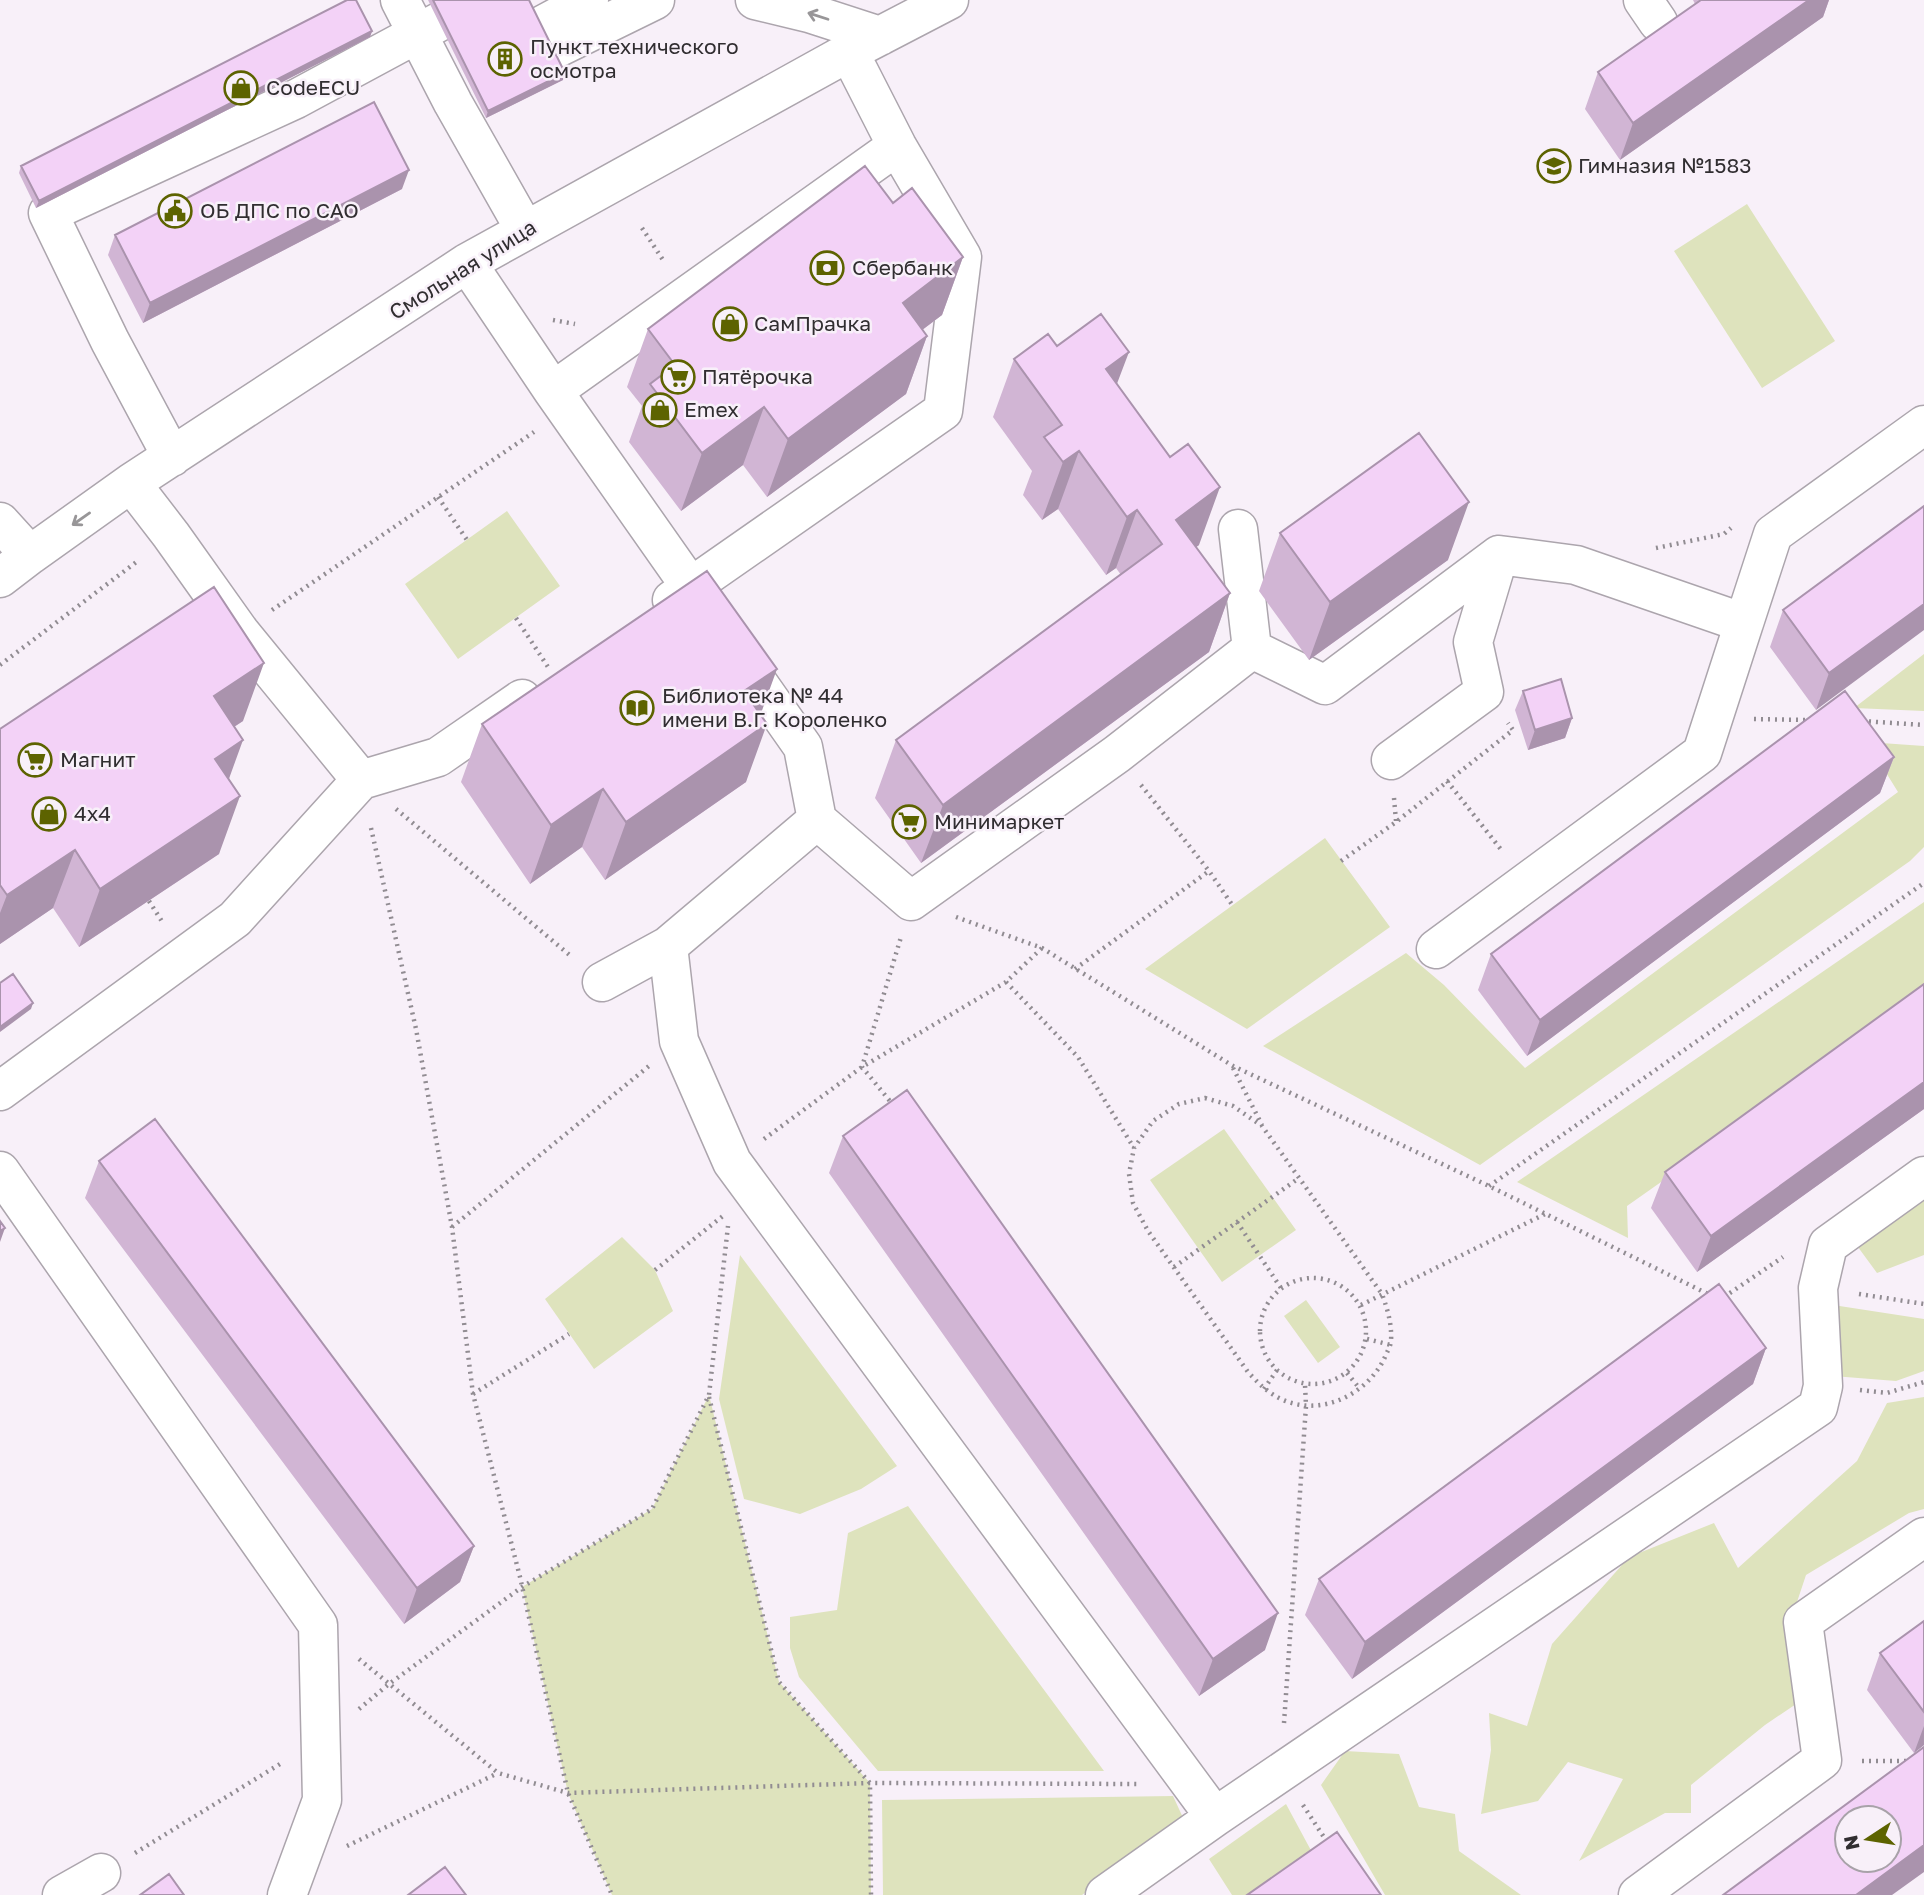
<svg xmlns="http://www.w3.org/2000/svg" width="1924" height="1895" font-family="'Golos Text',sans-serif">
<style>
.green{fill:#dee3bd}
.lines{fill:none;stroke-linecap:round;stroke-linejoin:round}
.minor-casing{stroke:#aca5ad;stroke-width:41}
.path{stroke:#918c92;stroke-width:4.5;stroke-dasharray:2 5;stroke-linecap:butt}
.minor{stroke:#fff;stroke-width:38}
.wall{fill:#d1b5d4}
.shaded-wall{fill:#aa93ad}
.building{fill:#f3d2f7;stroke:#aa93ad;stroke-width:2;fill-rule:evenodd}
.oneway{stroke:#989698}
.labels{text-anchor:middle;stroke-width:5;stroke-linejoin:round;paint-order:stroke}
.poi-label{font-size:21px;fill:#312e31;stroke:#f8f0f9;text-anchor:start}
.street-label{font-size:21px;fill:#312e31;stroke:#f8f0f9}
</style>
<rect width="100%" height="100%" fill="#f8f0f9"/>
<path class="green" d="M1747 204 1835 341 1762 388 1674 251Z
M507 511 560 586 458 659 405 584Z
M1924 654V711L1854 708Z
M1867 742 1924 746V847L1910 861 1480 1165 1263 1046 1406 953 1444 985 1525 1068 1898 792Z
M1325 838 1390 927 1247 1029 1145 969Z
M1924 902V997L1627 1206 1628 1238 1517 1182Z
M1224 1129 1296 1230 1222 1282 1150 1180Z
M1924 1191V1255L1877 1273 1855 1243Z
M622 1237 655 1270 673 1311 594 1369 545 1299Z
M740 1255 897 1466 861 1489 800 1514 744 1499 719 1399Z
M1306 1300 1340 1347 1318 1363 1284 1316Z
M1833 1305 1924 1319V1371L1896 1381 1833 1376Z
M709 1395 779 1682 870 1783 871 1895H612L568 1793 522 1587 652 1509Z
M1924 1397V1509L1909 1513 1806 1575 1792 1617 1802 1700 1765 1725 1691 1785V1813H1665L1579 1861 1623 1779 1568 1762 1538 1801 1481 1814 1491 1750 1489 1713 1527 1726 1552 1644 1629 1557 1714 1523 1738 1568 1857 1461 1887 1403Z
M908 1506 1104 1771H878L799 1677 790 1648V1617L837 1610 848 1533Z
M1345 1751 1399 1754 1419 1807 1455 1814 1459 1851 1521 1895H1385L1321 1785Z
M1173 1796 1185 1822 1082 1895H883L882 1800Z
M1286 1804 1321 1869 1282 1895H1232L1209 1859Z"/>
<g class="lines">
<defs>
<path id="minor" d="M400 0 453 103 525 230
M755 0 809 13 880 36
M1643 0 1658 22
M537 28 589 0
M549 52 655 0
M467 263 553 391 803 747 817 820 911 901 1117 754 1252 649 1325 685 1499 555 1576 565 1744 623 1773 534 1924 425
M553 391 897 146
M172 457 110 341 48 213 296 99 439 22
M131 483 171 535 240 632 361 780 438 757 522 699
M0 522 30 555
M1238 529 1252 649
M0 578 30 555 131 483 467 263 849 52 949 0
M672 600 943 411 962 257 897 146 849 52
M1391 760 1484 692 1473 642 1499 555
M817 820 668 946 679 1041 732 1162 1215 1817
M1436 949 1702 753 1744 623
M602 982 668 946
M0 1091 235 919 361 780
M0 1171 318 1625 322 1800 287 1895
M62 1895 101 1873
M1105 1895 1215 1817 1818 1407 1823 1386 1818 1288 1828 1245 1924 1176
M1638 1895 1822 1760 1803 1622 1924 1537"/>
</defs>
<use href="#minor" class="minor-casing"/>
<path class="path" d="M642 228 665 263
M553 320 575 324
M438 497 467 540
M1656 548 1724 534 1731 528
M272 610 534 432
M516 618 548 667
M0 665 139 560
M1754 719 1808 720
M1862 721 1924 725
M1447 781 1503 852
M1141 785 1209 871 1233 906
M1394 798 1396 821
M396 809 572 957
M371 828 416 1029 452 1227 473 1394 520 1577 568 1793 612 1895
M1341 861 1396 822 1513 730 1508 723
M149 901 163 923
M956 917 1042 948 1233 1066 1489 1186 1710 1295
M1075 969 1209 871
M1006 982 1078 1057 1134 1148
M1233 1068 1262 1125
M1205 1098 1233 1106 1262 1126 1382 1294C1388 1311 1392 1324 1391 1342 1390 1347 1387 1352 1385 1357 1368 1394 1321 1418 1281 1399 1268 1393 1258 1383 1248 1372L1148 1231 1133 1203 1129 1174 1134 1148 1153 1121 1179 1104Z
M894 1106 862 1067 901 937
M764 1139 862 1067 1006 982 1042 948
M1489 1186 1924 883
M1237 1222 1281 1288
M452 1227 649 1066
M1174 1267 1299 1178
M655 1270 724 1215
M1260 1331a53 53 0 1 1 106 0a53 53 0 1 1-106 0Z
M1859 1294 1924 1304
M1724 1297 1783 1257
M1361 1305 1545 1214
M1367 1339 1391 1345
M1347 1373 1360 1389
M1264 1389 1277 1370
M1860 1390 1887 1393 1924 1382
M473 1394 569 1334
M709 1397 779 1682 870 1783 871 1895
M359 1659 498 1773 568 1793 870 1783 1140 1784
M359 1709 389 1684 522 1587 652 1509 709 1395 728 1226
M1284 1723 1306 1406 1305 1384
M1862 1761H1909
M1303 1805 1329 1845
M347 1846 498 1773
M135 1853 280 1764"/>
<use href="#minor" class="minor"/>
</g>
<path class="wall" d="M428 0H529L565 73 563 80 486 118Z
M1693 0H1829L1823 17 1620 160 1585 109 1598 72 1695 4Z
M372 31 370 37 36 208 19 173 21 166Z
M402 189 143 323 108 255 115 235Z
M893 203 963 257 942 315 922 330 927 336 906 394 767 497 743 465 681 511 629 442 642 406 627 387 648 329Z
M1057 346 1117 385 1199 545 1196 547 1230 593 1209 652 921 863 875 798 896 740 1121 575 1116 568 1106 575 1058 509 1042 520 1023 495 1032 471 993 417 1014 359Z
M1924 506 1816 710 1770 647 1783 610Z
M1280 533 1448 560 1309 660 1259 591Z
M1523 691 1572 718 1565 738 1528 750 1515 710Z
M760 714 746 782 605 880 582 847 530 884 461 782 482 724Z
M243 721 234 727 229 779 219 854 79 947 53 908 0 944V729Z
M1894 757 1880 793 1527 1056 1478 990 1491 954Z
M1924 984V1109L1697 1272 1651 1208 1665 1172Z
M843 1136 1265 1650 1199 1696 829 1173Z
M99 1161 474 1546 460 1582 404 1624 85 1198Z
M1766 1348 1753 1384 1352 1679 1305 1615 1319 1579Z
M1924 1621V1745L1914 1753 1867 1690 1880 1653Z"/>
<path class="shaded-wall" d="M1809 0H1829L1823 17 1620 160 1633 123Z
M372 31 370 37 36 208 39 201Z
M565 73 563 80 486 118 488 111Z
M409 170 402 189 143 323 150 303Z
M963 257 942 315 881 361 903 303Z
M927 336 906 394 767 497 788 439Z
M1129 352 1107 410 1106 369Z
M764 407 743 465 681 511 702 453Z
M1079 451 1058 509 1042 520 1063 462Z
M1220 487 1199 545 1155 578 1176 520Z
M1469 502 1448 560 1309 660 1330 602Z
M1137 510 1116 568 1106 575 1127 517Z
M1230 593 1209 652 921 863 943 805Z
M1924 604V630L1816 710 1829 673Z
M264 663 243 721 192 754 214 696Z
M777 669 756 727 744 691Z
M1572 718 1565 738 1528 750 1535 730Z
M767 724 746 782 605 880 626 822Z
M243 740 222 798 215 759Z
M1894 757 1880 793 1527 1056 1540 1020Z
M603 789 582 847 530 884 551 825Z
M240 796 219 854 79 947 100 889Z
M75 850 53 908 0 944V913L7 895Z
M33 1003 31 1009 0 1032V1027Z
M1924 1082V1109L1697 1272 1711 1236Z
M5 1228 0 1242V1231Z
M1766 1348 1753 1384 1352 1679 1365 1642Z
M474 1546 460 1582 404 1624 417 1588Z
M1278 1613 1265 1650 1199 1696 1213 1659Z
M1924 1726V1745L1914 1753Z
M1924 1845V1872L1892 1895H1856Z"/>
<path class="building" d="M347 0H356L372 31 39 201 21 166Z
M433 0H529L565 73 488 111Z
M1701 0H1809L1633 123 1598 72Z
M374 102 409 170 150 303 115 235Z
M865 166 893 203 912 188 963 257 903 303 927 336 788 439 764 407 702 453 650 384 675 365 648 329Z
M1101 314 1129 352 1106 369 1170 457 1188 444 1220 487 1176 520 1230 593 943 805 896 740 1162 544 1137 510 1127 517 1079 451 1063 462 1044 437 1062 425 1014 359 1048 334 1057 346Z
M1419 433 1469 502 1330 602 1280 533Z
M1924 506V604L1829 673 1783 610Z
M707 571 777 669 744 691 767 724 626 822 603 789 551 825 482 724Z
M214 587 264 663 214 696 243 740 215 759 240 796 100 889 75 850 7 895 0 885V729Z
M1561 679 1572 718 1535 730 1523 691Z
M1845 691 1894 757 1540 1020 1491 954Z
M13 974 33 1003 0 1027V983Z
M1924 984V1082L1711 1236 1665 1172Z
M907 1090 1278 1613 1213 1659 843 1136Z
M155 1119 474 1546 417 1588 99 1161Z
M0 1221 5 1228 0 1231Z
M1719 1284 1766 1348 1365 1642 1319 1579Z
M1924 1621V1712L1880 1653Z
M1924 1747V1845L1856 1895H1723ZM1847 1818H1889V1860H1847Z
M1337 1832 1381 1895H1247Z
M445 1867 466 1895H408Z
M169 1874 184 1895H140Z"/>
<defs><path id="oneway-shaft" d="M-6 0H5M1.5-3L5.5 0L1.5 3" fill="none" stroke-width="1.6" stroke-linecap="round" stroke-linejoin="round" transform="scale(1.75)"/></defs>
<g class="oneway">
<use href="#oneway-shaft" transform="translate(818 16) rotate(-162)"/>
<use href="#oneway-shaft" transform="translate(81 519) rotate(145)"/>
</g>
<defs>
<symbol id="building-ring" viewBox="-11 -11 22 22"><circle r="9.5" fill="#f8f0f9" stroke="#5d6300" stroke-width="1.5"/><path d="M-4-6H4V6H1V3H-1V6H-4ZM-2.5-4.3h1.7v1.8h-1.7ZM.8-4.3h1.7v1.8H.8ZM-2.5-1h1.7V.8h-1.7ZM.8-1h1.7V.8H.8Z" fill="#5d6300"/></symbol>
<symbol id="shop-ring" viewBox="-11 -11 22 22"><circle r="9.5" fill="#f8f0f9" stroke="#5d6300" stroke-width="1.5"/><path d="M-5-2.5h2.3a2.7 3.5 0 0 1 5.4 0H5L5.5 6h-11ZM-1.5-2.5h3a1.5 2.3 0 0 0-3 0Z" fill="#5d6300"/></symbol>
<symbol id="school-ring" viewBox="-11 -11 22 22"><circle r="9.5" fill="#f8f0f9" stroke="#5d6300" stroke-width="1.5"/><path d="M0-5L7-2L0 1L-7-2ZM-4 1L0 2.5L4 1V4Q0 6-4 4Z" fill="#5d6300"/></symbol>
<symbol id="civic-ring" viewBox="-11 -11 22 22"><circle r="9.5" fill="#f8f0f9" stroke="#5d6300" stroke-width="1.5"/><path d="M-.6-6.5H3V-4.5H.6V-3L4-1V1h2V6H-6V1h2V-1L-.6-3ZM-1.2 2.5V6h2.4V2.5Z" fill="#5d6300"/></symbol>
<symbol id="bank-ring" viewBox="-11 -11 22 22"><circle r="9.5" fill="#f8f0f9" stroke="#5d6300" stroke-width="1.5"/><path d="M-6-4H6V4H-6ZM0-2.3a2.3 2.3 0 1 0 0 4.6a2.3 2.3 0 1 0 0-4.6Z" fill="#5d6300"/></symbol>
<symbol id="supermarket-ring" viewBox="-11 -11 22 22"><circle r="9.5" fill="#f8f0f9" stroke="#5d6300" stroke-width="1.5"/><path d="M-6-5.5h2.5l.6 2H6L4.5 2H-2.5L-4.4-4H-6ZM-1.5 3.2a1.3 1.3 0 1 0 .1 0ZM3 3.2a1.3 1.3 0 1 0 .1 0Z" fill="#5d6300"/></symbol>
<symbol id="library-ring" viewBox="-11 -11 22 22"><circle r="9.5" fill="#f8f0f9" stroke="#5d6300" stroke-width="1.5"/><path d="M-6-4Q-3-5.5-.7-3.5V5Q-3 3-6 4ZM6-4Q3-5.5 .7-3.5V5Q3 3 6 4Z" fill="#5d6300"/></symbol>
</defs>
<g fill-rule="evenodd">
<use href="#building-ring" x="486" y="40" width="38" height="38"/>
<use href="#shop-ring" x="222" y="69" width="38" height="38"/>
<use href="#school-ring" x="1535" y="147" width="38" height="38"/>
<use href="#civic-ring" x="156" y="192" width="38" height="38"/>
<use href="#bank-ring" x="808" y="249" width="38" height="38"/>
<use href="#shop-ring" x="711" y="305" width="38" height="38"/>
<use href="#supermarket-ring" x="659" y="358" width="38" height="38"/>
<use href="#shop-ring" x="641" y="391" width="38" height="38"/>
<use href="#library-ring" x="618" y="689" width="38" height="38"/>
<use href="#supermarket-ring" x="16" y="741" width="38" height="38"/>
<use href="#shop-ring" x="30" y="795" width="38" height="38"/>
<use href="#supermarket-ring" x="890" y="803" width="38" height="38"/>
</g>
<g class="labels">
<g class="poi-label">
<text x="530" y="54">Пункт технического<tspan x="530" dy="24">осмотра</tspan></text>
<text x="266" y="95">CodeECU</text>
<text x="1578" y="173">Гимназия №1583</text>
<text x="200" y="218">ОБ ДПС по САО</text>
<text x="852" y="275">Сбербанк</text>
<text x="754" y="331">СамПрачка</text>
<text x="702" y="384">Пятёрочка</text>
<text x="684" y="417">Emex</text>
<text x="662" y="703">Библиотека № 44<tspan x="662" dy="24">имени В.Г. Короленко</tspan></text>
<text x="60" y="767">Магнит</text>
<text x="74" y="821">4х4</text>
<text x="934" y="829">Минимаркет</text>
</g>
<g class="street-label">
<text transform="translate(463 270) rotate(-32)" y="7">Смольная улица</text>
</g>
</g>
<g transform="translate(1868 1839) rotate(258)"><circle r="33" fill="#f8f0f9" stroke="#a8a2a9" stroke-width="2"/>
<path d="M0-5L12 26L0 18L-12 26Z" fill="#5d6300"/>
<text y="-10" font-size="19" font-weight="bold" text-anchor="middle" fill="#312e31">N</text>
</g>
</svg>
